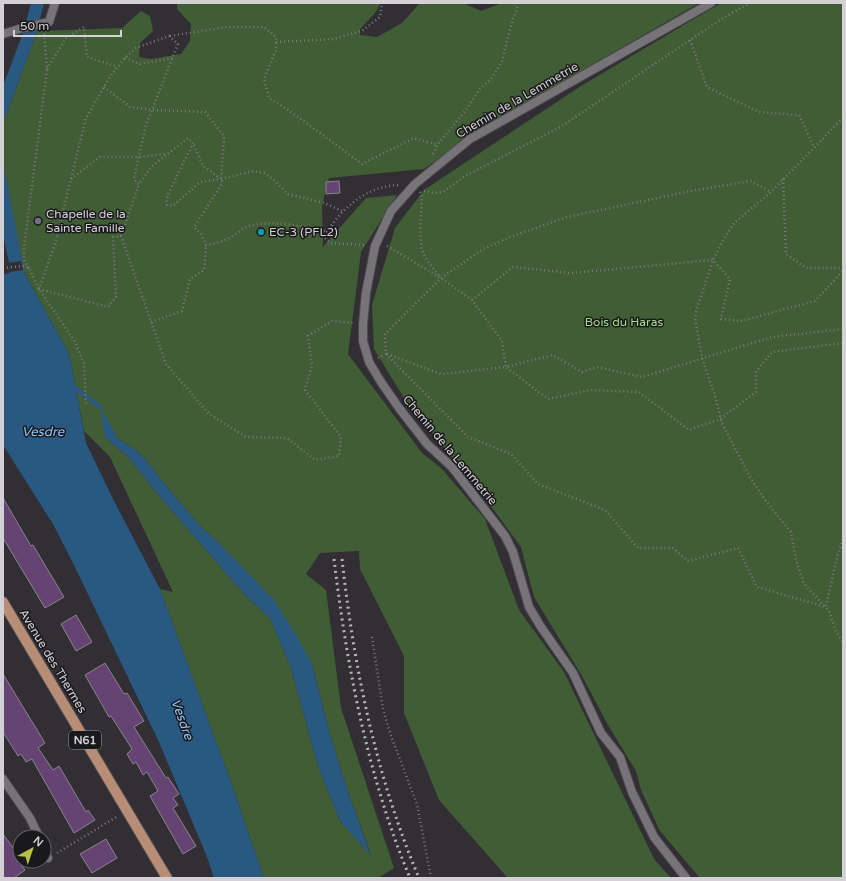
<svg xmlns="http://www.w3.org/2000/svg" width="846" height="881" font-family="'Varela Round',sans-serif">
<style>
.green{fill:#415d35;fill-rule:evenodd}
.water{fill:#295880}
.pier{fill:#322f34}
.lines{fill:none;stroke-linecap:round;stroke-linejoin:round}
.stream{stroke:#295880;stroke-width:4.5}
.building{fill:#654473;stroke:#88848a}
.service-casing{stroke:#4e4b50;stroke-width:10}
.minor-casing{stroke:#4e4b50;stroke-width:10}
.primary-casing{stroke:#4e4b50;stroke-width:12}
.path{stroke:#7b797d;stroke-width:2.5;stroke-dasharray:1 3;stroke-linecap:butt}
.service{stroke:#777479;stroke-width:8}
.minor{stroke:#777479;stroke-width:8}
.primary{stroke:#b88d76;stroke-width:10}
.rail{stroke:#b9b7bb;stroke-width:3;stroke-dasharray:2 4;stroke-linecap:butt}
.worship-dot{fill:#6b7280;stroke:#19181a;stroke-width:1.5}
.culture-dot{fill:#0f9aa8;stroke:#19181a;stroke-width:1.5}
.labels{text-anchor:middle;stroke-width:3;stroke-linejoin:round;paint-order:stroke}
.shield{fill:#19181a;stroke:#9b9a9d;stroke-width:1}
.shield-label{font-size:11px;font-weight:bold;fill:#d3d1d5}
.street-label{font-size:12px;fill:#d3d1d5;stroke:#19181a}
.poi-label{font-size:12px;fill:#d3d1d5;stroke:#19181a;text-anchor:start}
.park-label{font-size:12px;fill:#a8dd93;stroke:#19181a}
.water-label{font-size:13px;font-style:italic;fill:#8ec5f7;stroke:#19181a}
</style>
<rect width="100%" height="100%" fill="#322f34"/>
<path class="green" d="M177 3H381L375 13 360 29V35L377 37 402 23 420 3H463L481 11 502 3H699L474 133 424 169 329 178 322 205 323 247 366 198 397 195 361 252 348 354 422 453 441 468 485 519 519 610 564 672 654 859 671 878H508L439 800 404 713V656L360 569 359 551 320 553 306 574 326 590 341 708 394 868 378 878H264L232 785 160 589 173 592 110 457 84 431 69 354 25 274 21 261 3 163V124L37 31 122 28 141 11 150 16 153 31 140 43 139 57 151 59 181 54 190 41 191 24 177 9ZM113 431 118 439 136 450 146 460 170 491 203 529 219 543 312 664 330 735 346 786 371 855 340 821 318 766 291 668 270 618 245 595 161 498 129 458 105 437Z
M721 3H843V878H700L660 831 641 790 636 771 608 725 582 676 534 597 521 547 493 509 404 398 374 349 372 305 395 228 424 190 581 86Z"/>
<path class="water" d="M31 3H44L37 31 3 124V86L24 30Z
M3 163 25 274 69 354 86 443 114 501 160 589 232 785 264 878H214L207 857 159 742 73 563 53 524 3 445V274L10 273 9 262 3 235Z
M100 407 118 439 136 450 146 460 170 491 203 529 219 543 274 600 295 633 312 664 330 735 346 786 371 856 340 821 318 766 291 668 270 618 245 595 161 498 129 458 105 437Z"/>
<path class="pier" d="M21 261 23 270 10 272 9 263Z"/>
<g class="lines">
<path class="stream" d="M71 385 100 407"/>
</g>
<path class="building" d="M339 181 340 193 326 194V182Z
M3 498 31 546 33 545 64 597 45 608 3 538Z
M76 615 92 642 76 651 61 624Z
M105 663 124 694 127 693 144 721 134 727 166 778 168 777 179 794 173 798 178 805 173 808 196 846 183 854 150 796 158 791 147 772 143 775 136 762 133 764 127 754 132 749 111 716 109 717 85 675Z
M3 674 45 743 38 748 53 770 59 766 86 812 88 810 95 820 74 833 32 759 26 762 21 754 18 756 3 732Z
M3 834 20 857 17 859 25 870 14 878H3Z
M106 839 117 858 92 873 80 854Z"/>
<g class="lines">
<defs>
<path id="service" d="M3 34 19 29 49 22 55 3"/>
<path id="minor" d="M3 779 30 818 39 837
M44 849 48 858
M686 878 654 837 632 792 620 757 601 733 573 673 541 627 529 607 513 552 505 536 452 467 427 444 399 408 381 382 369 362 363 341V324L366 293 375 246 391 211 415 184 470 139 711 3"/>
<path id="primary" d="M3 602 167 878"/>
</defs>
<use href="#service" class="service-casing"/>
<use href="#minor" class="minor-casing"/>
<use href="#primary" class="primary-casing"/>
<path class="path" d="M170 36 227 27H264L276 37V50L264 79 269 98 290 111 362 164 414 138 437 145
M690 40 707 87 759 112 799 115 814 147
M276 42 333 39 362 31 380 17 382 3
M125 58 140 64 173 58
M47 69 66 38 84 27 87 57 118 67
M104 87 130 107 152 110 205 112 224 136 221 179 222 180V184L194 227 201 234 206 245C212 244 219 243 225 240 234 237 240 229 249 226 272 219 304 227 327 231
M843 118 771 192 734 223 723 240 713 260 697 308 695 318 702 358 715 396 722 423 750 477 765 500 791 532 796 560 804 584 829 611 836 632 843 642
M194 145 203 166 220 178
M433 154 437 145 466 110 479 90 493 77 502 61 512 22 519 3
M71 179 100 157H139L166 154
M783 179 786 254 806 268H843
M424 191 434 193 443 192 465 176 562 126 723 18 750 3
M420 192 422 195C422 211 417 244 425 257 429 264 435 270 440 277
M342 211 324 203 288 194 274 180 264 173 253 171 221 179 200 182 173 206 167 205 166 199 182 165 193 144 188 138 151 167 139 184 136 182 134 178 146 125 178 44 169 36 136 48 125 58 109 78 86 118 55 244 39 289 108 307 116 297 113 237 121 236 166 364 209 414 246 437 287 438 315 460 339 456 341 437 305 390 312 365 308 336 332 321 353 323
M121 236 139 184
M364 245 330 243 324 237C340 209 366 186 399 185
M387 246 441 278 472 300 502 341 506 367 553 355 582 372 597 367 642 377 772 337 843 329
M3 268 23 266 29 268 39 289 75 342 84 364 86 406
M29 268 24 260V247L47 70 44 33
M472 300 513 267 571 273 713 260 730 279 721 319 741 321 815 301 843 271
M151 322 182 311 190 279 204 270 206 245
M386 354 468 437 511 454 538 484 605 510 638 548H673L688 561 738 548 757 587 826 607 836 561 843 539
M387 354 441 374 506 367 548 399 591 390 639 392 689 430 720 419 756 392V372L772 352 843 343
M378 358 386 354 385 334 441 278 483 249 510 237 567 217 691 191 751 181 771 192
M372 637 383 709 391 736 417 804 431 878
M57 853 118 816"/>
<use href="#service" class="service"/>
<use href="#minor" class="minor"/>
<use href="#primary" class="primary"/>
<path class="rail" d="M334 559C347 668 368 777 410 878
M342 559C354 668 376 776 419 878"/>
</g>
<circle class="worship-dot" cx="38" cy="221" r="4"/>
<circle class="culture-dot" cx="261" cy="232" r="4"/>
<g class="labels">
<rect class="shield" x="69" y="731" width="32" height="18" rx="3"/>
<g class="shield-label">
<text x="85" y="744">N61</text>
</g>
<g class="street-label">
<text transform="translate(517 100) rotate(-30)" y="4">Chemin de la Lemmetrie</text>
<text transform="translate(450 450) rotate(50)" y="4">Chemin de la Lemmetrie</text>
<text transform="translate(53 661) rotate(59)" y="4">Avenue des Thermes</text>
</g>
<g class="poi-label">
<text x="46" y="218">Chapelle de la<tspan x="46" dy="14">Sainte Famille</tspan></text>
<text x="269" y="236">EC-3 (PFL2)</text>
</g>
<g class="park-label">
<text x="624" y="326">Bois du Haras</text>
</g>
<g class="water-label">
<text x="43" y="436">Vesdre</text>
<text transform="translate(183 719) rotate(70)" y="5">Vesdre</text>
</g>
</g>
<rect width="846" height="881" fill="none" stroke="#d3d1d5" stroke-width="8"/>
<g transform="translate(32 849) rotate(40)"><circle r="19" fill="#19181a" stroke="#636265"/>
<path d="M0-3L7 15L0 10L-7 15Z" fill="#b8c146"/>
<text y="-6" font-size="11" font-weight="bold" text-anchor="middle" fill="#d3d1d5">N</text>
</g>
<path d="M14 30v6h107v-6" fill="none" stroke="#d3d1d5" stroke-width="2"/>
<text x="20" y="30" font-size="12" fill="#d3d1d5" stroke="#19181a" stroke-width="3" paint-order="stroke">50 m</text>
</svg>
